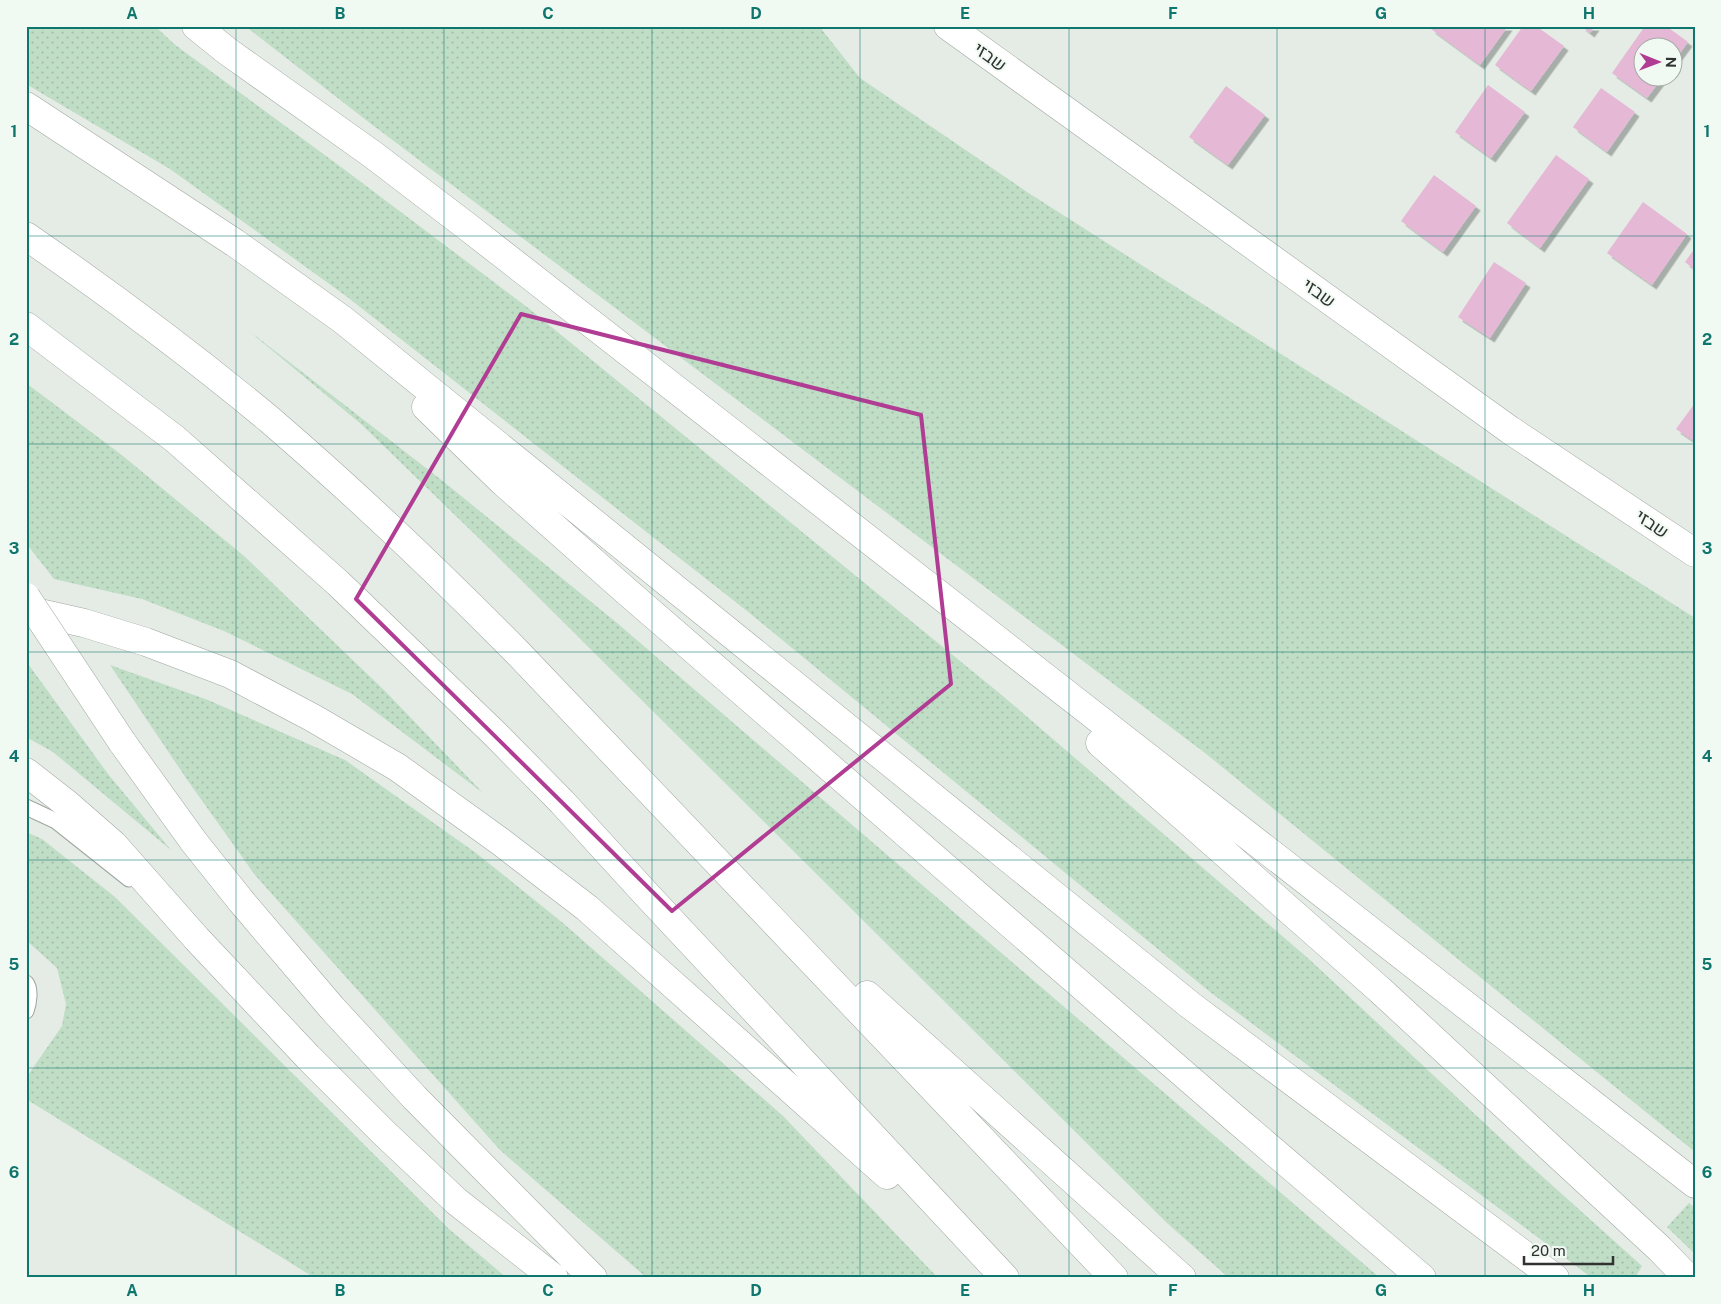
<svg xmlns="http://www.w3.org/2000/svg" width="1721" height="1304" font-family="'Public Sans',Heebo,sans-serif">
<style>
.green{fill:url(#green-dots)}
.building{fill:#e5b8d6;filter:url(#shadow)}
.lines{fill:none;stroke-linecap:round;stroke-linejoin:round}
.lane-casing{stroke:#a0a7a1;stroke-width:17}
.street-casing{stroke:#a0a7a1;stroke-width:29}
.highway-casing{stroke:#a0a7a1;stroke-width:29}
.lane{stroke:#fff;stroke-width:15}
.street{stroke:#fff;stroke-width:28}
.highway{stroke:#fff;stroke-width:28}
.highway-bridge-casing{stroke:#a0a7a1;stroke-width:29;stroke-linecap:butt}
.highway-bridge{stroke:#fff;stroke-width:28}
.marked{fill:none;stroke:#b13c93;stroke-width:4;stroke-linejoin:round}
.grid{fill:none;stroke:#0f766e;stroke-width:1;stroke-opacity:0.55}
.labels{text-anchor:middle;stroke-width:4;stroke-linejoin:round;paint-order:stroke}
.street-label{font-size:18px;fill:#303331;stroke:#f1f9f3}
.neatline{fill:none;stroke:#0f766e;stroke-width:2}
.grid-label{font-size:16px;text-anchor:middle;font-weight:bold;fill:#0f766e}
</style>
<defs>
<pattern id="green-dots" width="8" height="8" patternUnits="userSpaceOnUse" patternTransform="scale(1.25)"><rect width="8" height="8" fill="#c0ddc6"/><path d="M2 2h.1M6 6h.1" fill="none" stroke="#a5beab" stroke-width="1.8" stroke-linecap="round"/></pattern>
<filter id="shadow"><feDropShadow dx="4.5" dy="4.5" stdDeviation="0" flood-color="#0004"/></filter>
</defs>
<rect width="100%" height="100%" fill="#e4ece5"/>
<path class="green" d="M26 26H155L174 44 345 170 527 307 1004 697 1310 960 1524 1160 1642 1266 1635 1278H1592L1210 992 747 611 346 296 170 169 26 84Z
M245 26H819L860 78 1027 192 1695 618V1152L1205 753 366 120Z
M249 331 444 482 617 623 1380 1278H1229L1167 1223 490 549 361 424Z
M26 383 123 456 244 556 385 691 483 793 352 694 224 631 142 599 54 579 26 543Z
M26 661 108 774 171 850 53 752 26 737Z
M110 665 208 700 345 760 476 853 563 923 783 1116 938 1278H647L500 1150 255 875 188 781Z
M26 832 42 839 115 897 449 1229 507 1278H315L26 1099V1078L62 1026 66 1004 57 968 26 940Z
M1689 1203 1695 1208V1254L1667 1227Z"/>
<path class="building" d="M1433 26H1508L1480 65 1431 29Z
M1523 26H1536L1564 46 1531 91 1495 65Z
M1581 26H1595L1590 33Z
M1645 26H1666L1688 42 1674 61V48H1644V78H1662L1647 98 1612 73Z
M1488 85 1525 112 1491 158 1455 132Z
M1226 86 1265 115 1228 165 1189 137Z
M1601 88 1635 112 1607 152 1573 127Z
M1556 155 1589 179 1540 248 1507 223Z
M1434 175 1476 206 1443 252 1401 221Z
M1643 202 1687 234 1652 285 1607 253Z
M1695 248V270L1685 262Z
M1494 262 1526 283 1490 338 1458 317Z
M1695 403V442L1676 429Z"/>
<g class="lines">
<defs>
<path id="lane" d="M26 807 56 821 129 879
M26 983C31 989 29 1003 26 1011"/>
<path id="street" d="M948 26 1510 430 1695 553"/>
<path id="highway" d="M196 26 227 51 372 154 469 228 1695 1184
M26 106 235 243 343 320 1190 1005 1555 1278
M26 236C110 294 192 355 270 420 356 494 438 572 517 652L1114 1278
M26 326 175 439 338 583 494 733 562 802 646 894 1005 1278
M426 407 503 482 625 590 1238 1121 1422 1278
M26 610 84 623 146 642 230 674 313 718 397 767 501 842 587 908 887 1175
M122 742 194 842 241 901 332 1008 415 1098 593 1278
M1100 743 1380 990 1660 1249 1688 1278
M26 772 67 804 114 845 197 939 308 1057 384 1133 456 1201 554 1278
M867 995 1182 1278"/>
</defs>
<use href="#lane" class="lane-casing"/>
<use href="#street" class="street-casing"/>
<use href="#highway" class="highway-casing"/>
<use href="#lane" class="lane"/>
<use href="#street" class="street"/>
<use href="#highway" class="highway"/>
<defs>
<path id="highway-bridge" d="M26 597 122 742"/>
</defs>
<use href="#highway-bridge" class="highway-bridge-casing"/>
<use href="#highway-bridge" class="highway-bridge"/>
</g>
<path class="marked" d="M521 314 921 415 951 684 672 911 356 599Z"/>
<path class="grid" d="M236 26V1278M444 26V1278M652 26V1278M860 26V1278M1069 26V1278M1277 26V1278M1485 26V1278M26 236H1695M26 444H1695M26 652H1695M26 860H1695M26 1068H1695"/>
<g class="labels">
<g class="street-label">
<text transform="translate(990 57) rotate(36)" y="6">שבזי</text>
<text transform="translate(1319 293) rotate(36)" y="6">שבזי</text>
<text transform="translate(1652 524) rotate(34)" y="6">שבזי</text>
</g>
</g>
<rect width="1721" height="1304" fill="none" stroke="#f1f9f3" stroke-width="55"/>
<g transform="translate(1658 62) rotate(91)"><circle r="24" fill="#f1f9f3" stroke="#a4aaa5"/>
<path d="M0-4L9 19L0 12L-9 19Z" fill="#b13c93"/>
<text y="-8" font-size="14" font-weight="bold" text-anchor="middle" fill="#303331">N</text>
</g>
<path d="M1524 1256v8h89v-8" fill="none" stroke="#303331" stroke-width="2.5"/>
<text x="1531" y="1256" font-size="15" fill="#303331" stroke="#f1f9f3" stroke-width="4" paint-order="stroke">20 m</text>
<rect x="28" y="28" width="1666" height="1248" class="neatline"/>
<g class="grid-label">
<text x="132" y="19">A</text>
<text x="340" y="19">B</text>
<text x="548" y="19">C</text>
<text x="756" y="19">D</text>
<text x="965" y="19">E</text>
<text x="1173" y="19">F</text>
<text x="1381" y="19">G</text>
<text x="1589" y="19">H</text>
<text x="14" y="137">1</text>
<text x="1707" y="137">1</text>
<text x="14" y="345">2</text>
<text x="1707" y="345">2</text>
<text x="14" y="554">3</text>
<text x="1707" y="554">3</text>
<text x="14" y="762">4</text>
<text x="1707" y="762">4</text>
<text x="14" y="970">5</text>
<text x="1707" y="970">5</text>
<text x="14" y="1178">6</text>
<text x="1707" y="1178">6</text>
<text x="132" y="1296">A</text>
<text x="340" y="1296">B</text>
<text x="548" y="1296">C</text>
<text x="756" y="1296">D</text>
<text x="965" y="1296">E</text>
<text x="1173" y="1296">F</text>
<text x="1381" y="1296">G</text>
<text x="1589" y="1296">H</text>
</g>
</svg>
